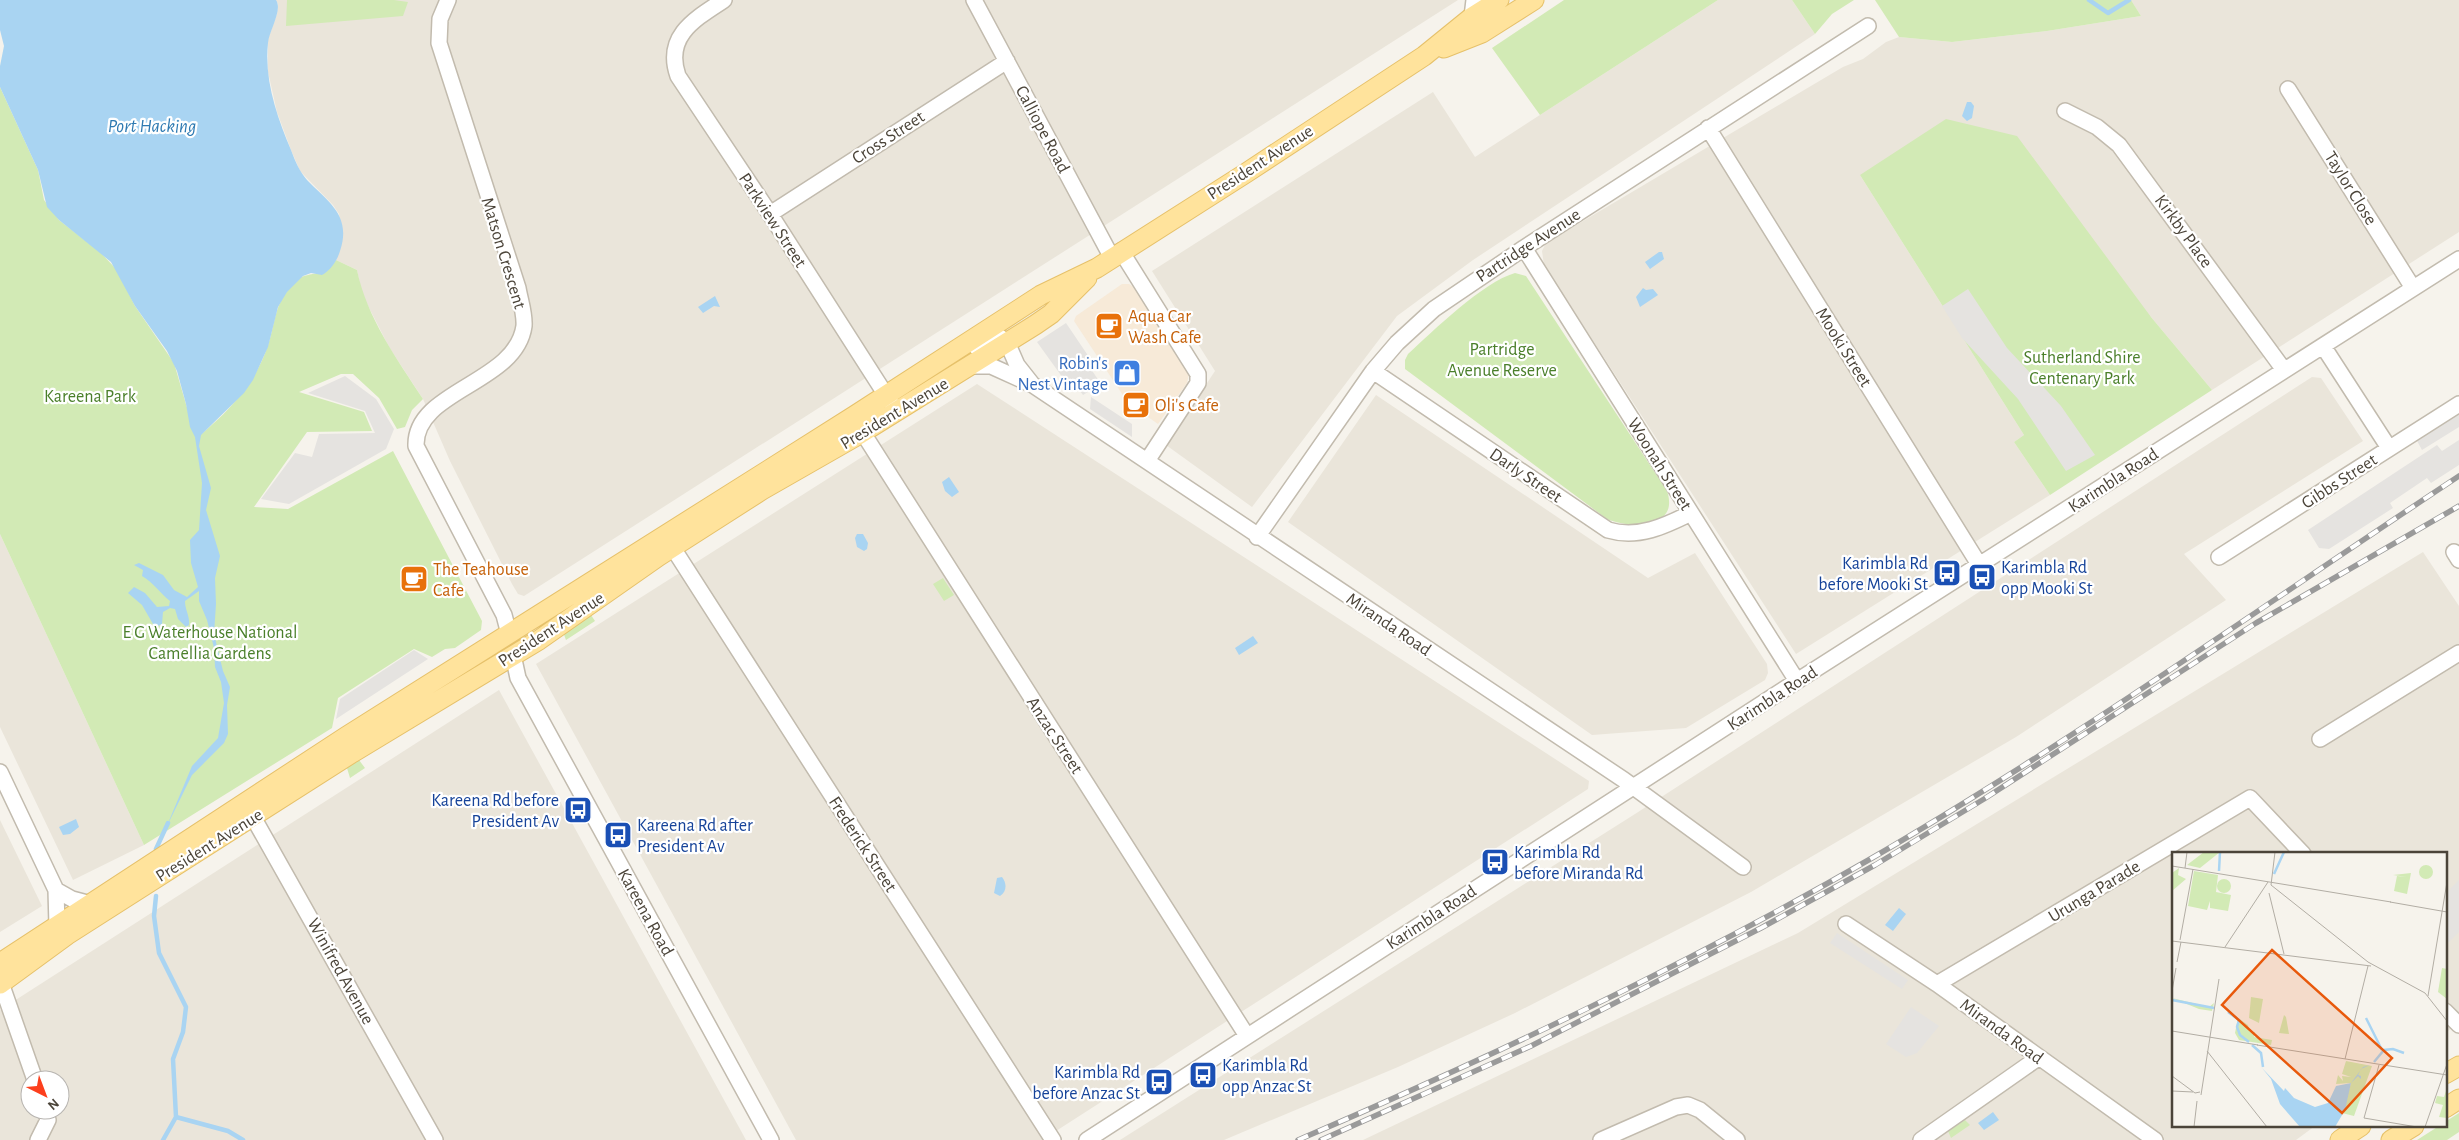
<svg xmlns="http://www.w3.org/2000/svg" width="2459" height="1140" font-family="'Alegreya Sans',sans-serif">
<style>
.residential{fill:#eae5da;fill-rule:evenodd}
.commercial{fill:#f7ead8}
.green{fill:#d2eab5}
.parking{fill:#e5e3e0}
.water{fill:#a9d4f2}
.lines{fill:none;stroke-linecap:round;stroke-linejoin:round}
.stream{stroke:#a9d4f2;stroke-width:4.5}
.minor-casing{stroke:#c2bbae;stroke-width:18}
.major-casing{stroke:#e6c16a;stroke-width:21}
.minor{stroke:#fff;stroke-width:15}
.major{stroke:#ffe39c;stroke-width:19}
.rail-casing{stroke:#9a9a9a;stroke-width:5.5}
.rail{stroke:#fff;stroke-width:4;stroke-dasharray:11;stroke-linecap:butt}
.labels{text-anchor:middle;stroke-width:4.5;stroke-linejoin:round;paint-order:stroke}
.street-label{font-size:18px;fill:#4b4439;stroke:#fff}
.food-label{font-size:18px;fill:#c56008;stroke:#fff;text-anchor:start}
.park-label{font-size:18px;fill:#4a7f2a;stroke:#fff}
.shop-label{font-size:18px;fill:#366cbe;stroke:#fff;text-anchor:end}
.transit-label{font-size:18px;fill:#164399;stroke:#fff;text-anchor:start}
.water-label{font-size:19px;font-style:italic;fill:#2e7ab2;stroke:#fff}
.inset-river{fill:none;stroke:#a9d4f2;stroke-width:2.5}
.inset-road{fill:none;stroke:#b2ada4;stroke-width:1}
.view{fill:#e8590c;fill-opacity:0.15;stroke:#e8590c;stroke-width:2.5}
.inset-edge{fill:none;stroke:#4b4439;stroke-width:2.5}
</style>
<rect width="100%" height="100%" fill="#f6f3ec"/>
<path class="residential" d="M276 0H1458L524 596 518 594 512 584 450 461 423 399 389 347 362 294 357 270 336 260 342 242 339 214 333 205 300 171 291 150 277 112 268 72V39L277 14 278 4Z
M1718 0H1792L1815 34 1473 260 1397 316 1252 507 1166 445 1215 371 1152 271 1433 92 1475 157Z
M2131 0H2459V232L2212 390 2151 317 1860 175 2024 435 2014 442 2050 495 1796 654 1544 265 1542 251 1546 243 1843 67 1863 59 1886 42 1899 37 1952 42 2047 31 2141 16Z
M2312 377 2321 378 2363 441 2184 554 2226 600 2016 737 1751 892 1515 1013 1398 1067 1224 1140H1120L1635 814Z
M977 384 1589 781 1588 789 1042 1140H796L536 664Z
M1376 395 1648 578 1695 553 1767 664 1768 673 1765 680 1686 728 1592 735 1288 522Z
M0 534 144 845 73 880 0 727Z
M2423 552 2459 606V1023L2445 1033V854H2173V1126H2315L2296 1140H1363L1798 933Z
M499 690 746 1140H0V1010ZM30 1080H60V1110H30Z
M0 820 42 906 0 932Z"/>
<path class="commercial" d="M1122 284H1129L1135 288 1189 374 1187 383 1158 424 1128 403 1074 321 1076 316Z"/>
<path class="green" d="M287 0H394L408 2 403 16 286 26Z
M1564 0H1718L1540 115 1492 48Z
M1792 0H1854L1832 14 1815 34Z
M1875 0H2131L2141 16 2047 31 1952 42 1899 37Z
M0 87 38 170 44 200 59 220 100 252 117 270 135 306 174 363 188 411 199 436C229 412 256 382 268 345 274 328 274 310 285 294 289 288 297 278 304 276 322 271 324 277 336 260L357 270C367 318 397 359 423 399L412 410 405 427 397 429 379 398 353 374H341L299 392 364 412 372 431 307 432 254 507 288 509 393 451 482 621 481 630 455 648 445 649 432 657 414 649 338 698 332 728 144 845 0 534Z
M1946 119 2017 136 2151 317 2212 390 2050 495 2014 442 2024 435 1860 175Z
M1515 273 1526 276 1667 491C1680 529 1630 529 1607 519L1405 369V360L1408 354C1433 331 1483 282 1515 273Z
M943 578 954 595 944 601 933 584Z
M591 615 595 621 566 640 563 632Z
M359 760 365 768 350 778 347 768Z
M2459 1113V1132L2447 1140H2417L2439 1126H2445V1122Z
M1965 1120 1970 1125 1951 1138 1948 1131Z"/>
<path class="parking" d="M1968 289 2007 348 2061 406 2095 455 2066 471 2018 399 1962 338 1942 306Z
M1066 323 1089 357 1085 360 1101 384 1083 395 1077 387 1073 392 1037 342Z
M345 376 376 399 394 429 386 449 289 504 261 499 295 453 312 457 319 434 375 433 365 411 308 393Z
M1091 397 1132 424V437L1090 409Z
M2459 412V427L2422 450 2416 439Z
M2459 440V465L2431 483 2427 478 2390 503 2393 508 2329 549 2319 548 2308 530 2437 445 2442 451Z
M414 650 428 659 336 719 340 699Z
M2459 880V932L2445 946V894Z
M1837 933 1908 980 1902 989 1830 943Z
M1911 1007 1939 1026 1917 1053 1906 1057 1886 1044Z"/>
<path class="water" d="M0 0H276C283 10 269 31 268 43 264 80 277 117 291 150 295 161 300 172 307 180 328 202 352 215 340 251 337 261 331 270 322 275L311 273 303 276 287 292 278 307 268 347 253 380 244 393 201 435 199 446 211 488 206 510 220 556 215 578 216 604 214 634 223 671 230 687 227 705 228 734 224 743 192 775 166 828 192 766 218 738 224 703 221 682 215 667 214 648 207 620 199 601V591L185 601C185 610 190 616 189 625L186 627 178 619 175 609 170 608 163 612 162 624 158 626 153 624 142 605 128 593 134 587 145 593 157 607 169 606 170 601C160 593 154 583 142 576L143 570 134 565 139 563 163 575 174 590 187 597 198 587 191 563 190 540 199 530 202 483 195 437 190 427 186 404 177 371 167 351 135 306 111 262 59 220 47 207 38 170 0 87V66L4 46 0 30Z
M1967 102H1971L1974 106 1972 118 1967 121 1962 116Z
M1659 252H1662L1664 259 1650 269 1645 262Z
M1643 288 1646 290 1653 289 1658 295 1640 307 1636 297Z
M715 296 720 307 714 306 703 313 698 307Z
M949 477 959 492 952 497 945 491 942 482Z
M857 534H863L868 543 867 549 864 551 857 547 855 538Z
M1253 636 1258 643 1239 655 1235 648Z
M76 819 79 827 70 834 63 835 59 827Z
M1002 877C1007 883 1007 892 1000 896L994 893 997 878Z
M1899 908 1906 914 1893 931 1885 925Z
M1993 1112 1999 1120 1984 1130 1978 1123Z"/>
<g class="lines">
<path class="stream" d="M2089 0 2108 13 2129 0
M156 849 168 823
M156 896 154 916 159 953 186 1007 183 1032 173 1059 176 1117 163 1140
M176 1117 228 1131 243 1140"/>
<defs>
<path id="minor" d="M448 0 440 19 439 43 518 288C520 300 525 314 524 326 516 384 414 390 416 446L504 615 509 634
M724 0C695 19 664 36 678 76L770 214 891 403
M974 0 1112 258
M1472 17 1474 0
M2288 89 2413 288
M2065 111 2097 127 2119 145 2284 370
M1708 128 1980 566
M770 214 1007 61
M1524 248 1797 681
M1121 251 1198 374V383L1147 461
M2323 346 2389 448
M976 347 992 337H1000L1007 342 1017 365 1032 384
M970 366H991L1033 385 1624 780 1743 867
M1373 371 1608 530C1638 539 1665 526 1691 513
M863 433 1247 1036
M1257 537 1373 371 1397 343 1434 309 1524 248 1868 26
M673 548 1053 1140
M2454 552 2459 560
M2219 557 2459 404
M513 655 518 678 771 1140
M2320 739 2459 653
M0 772 56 890 57 926
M253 817 435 1140
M56 890 72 899 91 904
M1846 924 1937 984 2155 1140
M1 983 35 1080
M1937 984 2250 798 2303 854
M2445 1011 2459 1025
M38 1140 48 1120 45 1110
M1087 1140 1797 681 2459 259
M1601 1140 1676 1107 1688 1105 1700 1110 1737 1140
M1921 1140 2038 1058"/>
<path id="major" d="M1444 48 1482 33 1534 0
M0 963 347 736 854 416 1041 295 1097 268 1246 173 1424 56 1472 17 1499 0
M0 984 67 935 352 753 539 640 659 556 762 490 860 434 1035 325 1051 314 1087 278
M2445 1074 2459 1066
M2445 1108 2459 1099
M2340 1140 2361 1126
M2391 1140 2414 1126"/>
</defs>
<use href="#minor" class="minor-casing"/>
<use href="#major" class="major-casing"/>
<use href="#minor" class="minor"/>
<use href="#major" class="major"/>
<defs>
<path id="rail" d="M1298 1140C1493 1056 1687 965 1872 858 2073 741 2264 605 2459 476
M1321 1140 1531 1046 1761 928 1875 865 1984 799 2256 623 2459 506"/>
</defs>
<use href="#rail" class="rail-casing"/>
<use href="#rail" class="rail"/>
</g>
<defs>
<symbol id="cafe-square" viewBox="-11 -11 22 22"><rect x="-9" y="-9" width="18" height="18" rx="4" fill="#e8710a" stroke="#fff"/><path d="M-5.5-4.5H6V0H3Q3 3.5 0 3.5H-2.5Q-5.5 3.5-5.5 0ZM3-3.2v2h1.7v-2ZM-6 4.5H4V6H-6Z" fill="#fff"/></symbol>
<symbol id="shop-square" viewBox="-11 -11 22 22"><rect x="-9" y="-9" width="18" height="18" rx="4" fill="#3f7fe0" stroke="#fff"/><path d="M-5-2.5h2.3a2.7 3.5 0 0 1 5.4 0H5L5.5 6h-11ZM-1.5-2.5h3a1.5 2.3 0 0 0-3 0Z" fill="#fff"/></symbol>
<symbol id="bus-square" viewBox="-11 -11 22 22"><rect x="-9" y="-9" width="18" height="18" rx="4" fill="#1a4fb4" stroke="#fff"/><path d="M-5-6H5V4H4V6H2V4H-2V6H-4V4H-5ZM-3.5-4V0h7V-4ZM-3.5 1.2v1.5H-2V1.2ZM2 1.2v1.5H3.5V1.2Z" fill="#fff"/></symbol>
</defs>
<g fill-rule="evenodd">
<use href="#cafe-square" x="1093" y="310" width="32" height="32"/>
<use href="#shop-square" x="1111" y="357" width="32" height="32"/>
<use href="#cafe-square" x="1120" y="389" width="32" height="32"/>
<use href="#bus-square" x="1931" y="557" width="32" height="32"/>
<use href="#bus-square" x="1966" y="561" width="32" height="32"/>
<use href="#cafe-square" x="398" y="563" width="32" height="32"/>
<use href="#bus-square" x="562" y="794" width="32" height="32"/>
<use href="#bus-square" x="602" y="819" width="32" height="32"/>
<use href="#bus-square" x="1479" y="846" width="32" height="32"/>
<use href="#bus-square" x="1187" y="1059" width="32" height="32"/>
<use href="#bus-square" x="1143" y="1066" width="32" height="32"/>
</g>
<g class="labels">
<g class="street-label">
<text transform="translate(1043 129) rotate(62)" y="6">Calliope Road</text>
<text transform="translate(888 137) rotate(-33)" y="6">Cross Street</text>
<text transform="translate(1260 162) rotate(-33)" y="6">President Avenue</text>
<text transform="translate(2351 188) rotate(58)" y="6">Taylor Close</text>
<text transform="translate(773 220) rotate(57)" y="6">Parkview Street</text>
<text transform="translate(2184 231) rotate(54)" y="6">Kirkby Place</text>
<text transform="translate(1528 245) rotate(-33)" y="6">Partridge Avenue</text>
<text transform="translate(504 253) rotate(73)" y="6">Matson Crescent</text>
<text transform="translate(1844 347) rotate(58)" y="6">Mooki Street</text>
<text transform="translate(894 413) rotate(-31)" y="6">President Avenue</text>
<text transform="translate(1660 464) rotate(58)" y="6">Woonah Street</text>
<text transform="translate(1526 475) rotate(34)" y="6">Darly Street</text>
<text transform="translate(2113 480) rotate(-33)" y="6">Karimbla Road</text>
<text transform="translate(2339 481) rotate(-33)" y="6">Gibbs Street</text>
<text transform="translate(1389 624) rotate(34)" y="6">Miranda Road</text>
<text transform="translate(551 629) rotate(-33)" y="6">President Avenue</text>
<text transform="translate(1772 698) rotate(-33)" y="6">Karimbla Road</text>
<text transform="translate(1055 735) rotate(57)" y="6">Anzac Street</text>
<text transform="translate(863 844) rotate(57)" y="6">Frederick Street</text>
<text transform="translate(209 845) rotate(-32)" y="6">President Avenue</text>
<text transform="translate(2094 891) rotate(-31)" y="6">Urunga Parade</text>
<text transform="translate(646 912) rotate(61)" y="6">Kareena Road</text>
<text transform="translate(1431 917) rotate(-33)" y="6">Karimbla Road</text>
<text transform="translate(341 971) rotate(61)" y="6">Winifred Avenue</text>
<text transform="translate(2002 1031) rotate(36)" y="6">Miranda Road</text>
</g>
<g class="food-label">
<text x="1128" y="322">Aqua Car<tspan x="1128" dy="21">Wash Cafe</tspan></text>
<text x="1155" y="411">Oli's Cafe</text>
<text x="433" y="575">The Teahouse<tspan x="433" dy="21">Cafe</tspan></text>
</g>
<g class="park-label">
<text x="1502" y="355">Partridge<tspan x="1502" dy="21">Avenue Reserve</tspan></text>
<text x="2082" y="363">Sutherland Shire<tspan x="2082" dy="21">Centenary Park</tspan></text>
<text x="90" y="402">Kareena Park</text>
<text x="210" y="638">E G Waterhouse National<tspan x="210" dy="21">Camellia Gardens</tspan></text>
</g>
<g class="shop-label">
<text x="1108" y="369">Robin's<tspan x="1108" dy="21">Nest Vintage</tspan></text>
</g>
<g class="transit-label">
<text x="1928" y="569" text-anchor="end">Karimbla Rd<tspan x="1928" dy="21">before Mooki St</tspan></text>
<text x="2001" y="573">Karimbla Rd<tspan x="2001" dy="21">opp Mooki St</tspan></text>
<text x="559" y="806" text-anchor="end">Kareena Rd before<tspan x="559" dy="21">President Av</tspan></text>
<text x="637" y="831">Kareena Rd after<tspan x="637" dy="21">President Av</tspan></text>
<text x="1514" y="858">Karimbla Rd<tspan x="1514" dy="21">before Miranda Rd</tspan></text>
<text x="1222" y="1071">Karimbla Rd<tspan x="1222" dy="21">opp Anzac St</tspan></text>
<text x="1140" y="1078" text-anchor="end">Karimbla Rd<tspan x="1140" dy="21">before Anzac St</tspan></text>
</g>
<g class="water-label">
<text x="152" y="132">Port Hacking</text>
</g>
</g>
<g transform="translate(2172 852)">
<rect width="275" height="275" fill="#f6f3ec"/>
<path d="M32 0H48L28 16 15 13ZM247 20a7 7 0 1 1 14 0a7 7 0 1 1-14 0ZM7 16 6 23 14 27 0 39V21ZM22 19 46 23 44 40 59 43 56 59 38 56V49L35 58 16 54ZM239 21 235 42 222 39 225 24 235 25 221 23ZM45 34a7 7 0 1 1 14 0a7 7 0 1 1-14 0ZM270 116 275 117V147L266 140ZM79 145 91 147 87 171 77 166ZM0 146 37 155 42 151 40 159 27 157ZM112 163 114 165 117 182 107 181ZM66 166 76 173 78 180H83L82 185 100 188 99 193 67 188 63 181ZM174 209 200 214 182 264 170 261 179 231 164 232 166 223 171 229 170 224 179 225 170 222ZM275 236V266L267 265 271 253 263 251 265 244 272 245Z" fill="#d2eab5"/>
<path d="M198 213 189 217 186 223 189 224V227L186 224 179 231 173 258 163 275H128L108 252 99 227 90 216 112 239 113 236 122 246 143 255 156 251 164 234 179 231 191 215Z" fill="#a9d4f2"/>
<path class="inset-river" d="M47 19 48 0M102 22 112 0M0 148 42 156M56 160 67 168 65 175 68 183 77 190M194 166 210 198M80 193 89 201 91 215M202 210 212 198 221 197 232 201"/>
<path class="inset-road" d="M103 0 99 33 196 110 253 141 275 169M0 14 219 50M13 16 15 0M97 41 112 102M218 50 275 60M8 88 21 17M0 89 199 114M53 95 96 30M5 110 9 90M0 139 4 116M256 144 275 30M0 179 86 193M85 193 275 223M35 199 95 275M173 207 196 114M207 213 192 266 245 275M0 224 23 241 28 240M0 239 21 240M29 243 47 127M22 275 25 249M253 275 275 212"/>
<path class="view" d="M100 98 220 206 170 261 50 153Z"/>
<rect width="275" height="275" class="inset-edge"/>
</g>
<g transform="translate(45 1095) rotate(138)"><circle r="24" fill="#ffffff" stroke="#b7b4b0"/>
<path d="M0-4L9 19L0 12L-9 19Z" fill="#fc3f1d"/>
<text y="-8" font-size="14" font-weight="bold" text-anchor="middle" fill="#4b4439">N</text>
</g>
</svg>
